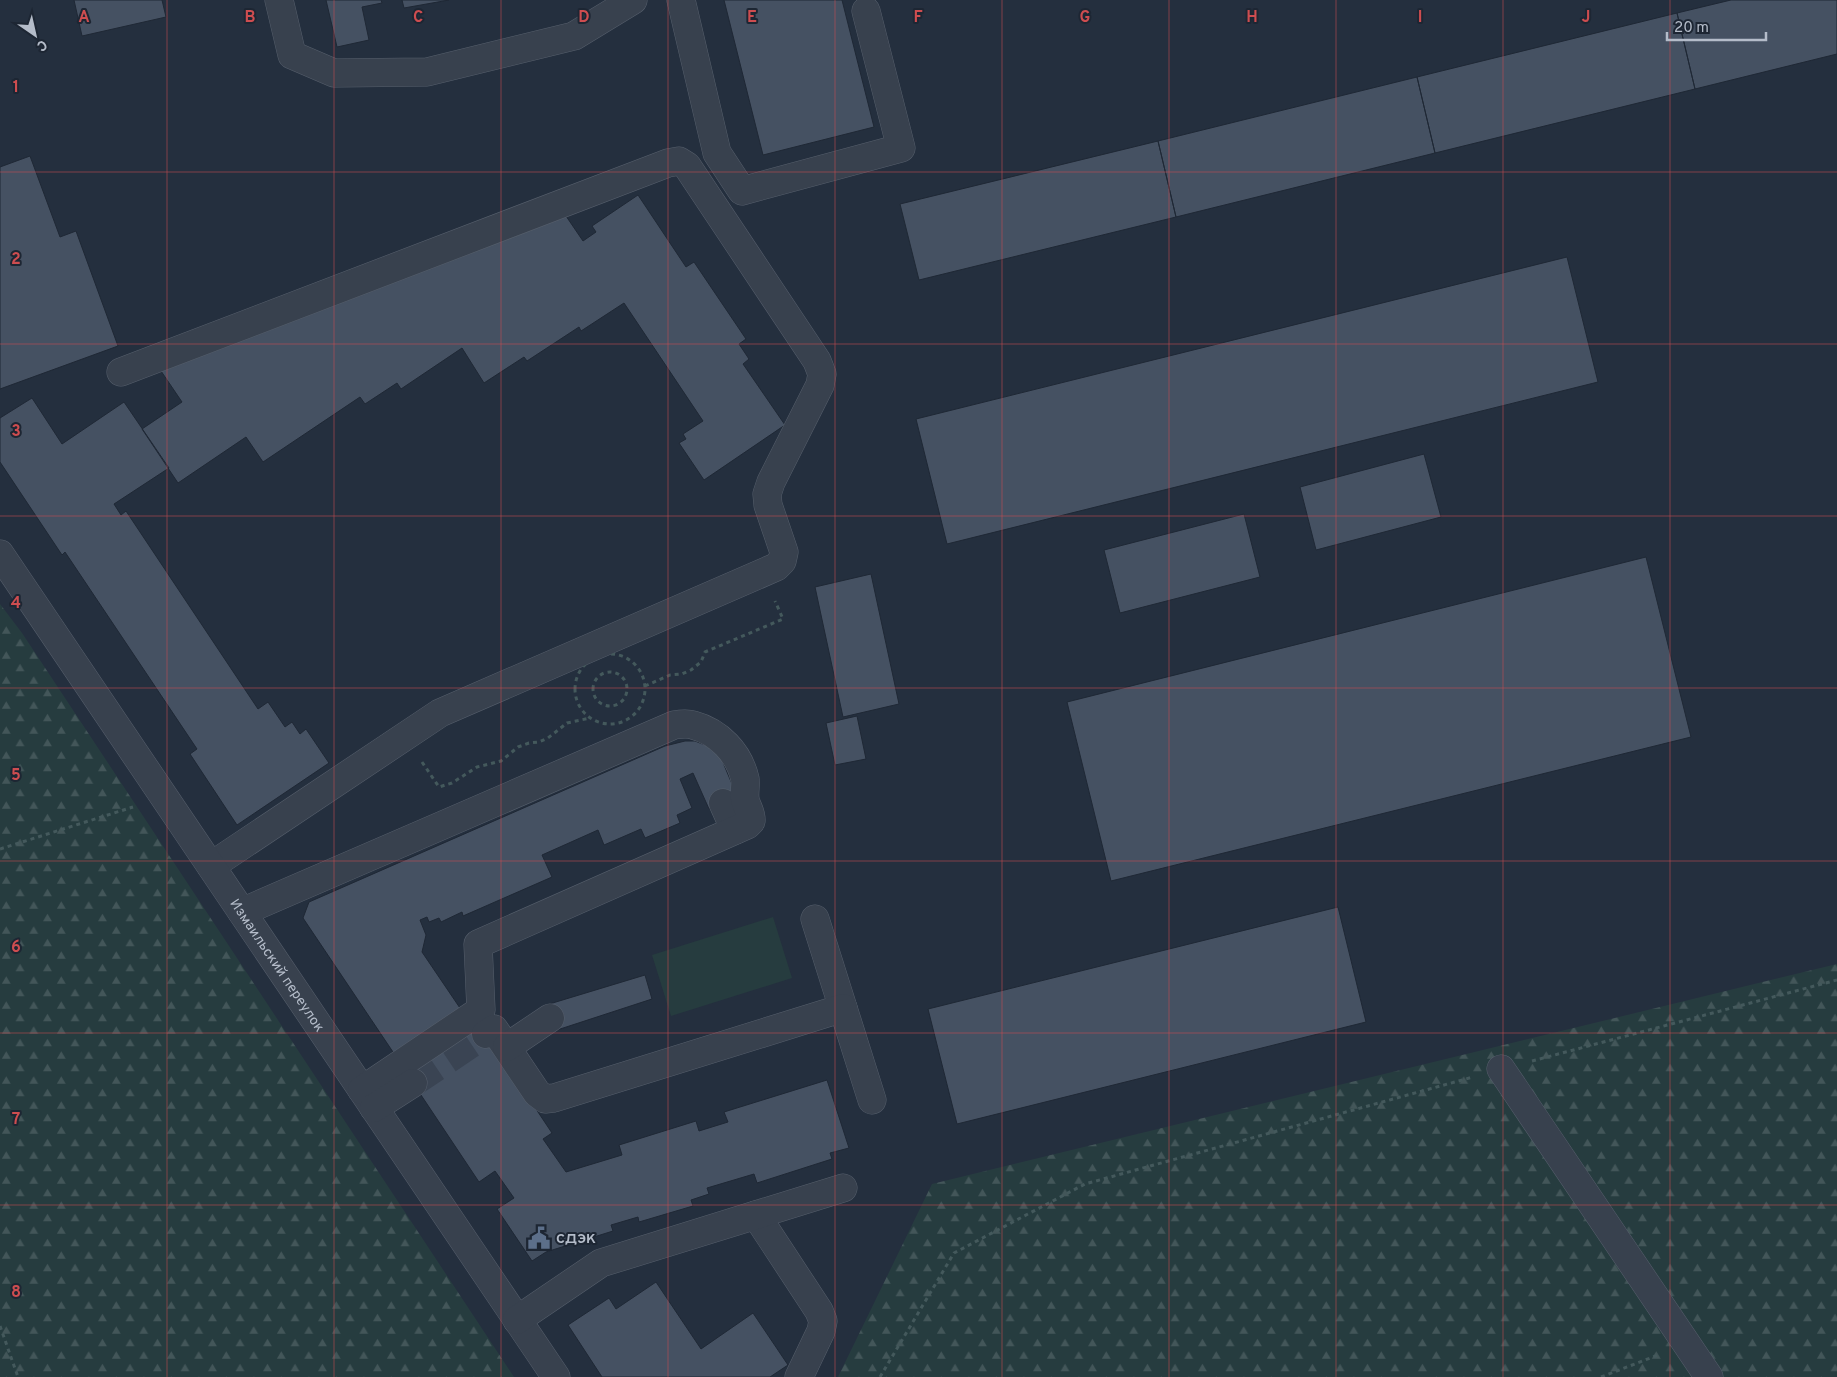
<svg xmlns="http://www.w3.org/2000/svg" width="1837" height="1377" font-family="Overpass,sans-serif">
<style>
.forest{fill:url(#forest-firs)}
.pitch{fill:#263c3f}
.building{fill:#455162;stroke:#1f2835}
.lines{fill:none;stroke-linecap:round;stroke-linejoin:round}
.minor-tunnel{stroke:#3a4453;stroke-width:28;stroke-dasharray:28 14;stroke-linecap:butt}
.minor-casing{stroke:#565f6c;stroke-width:29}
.path{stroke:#44595c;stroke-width:3;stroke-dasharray:4 4;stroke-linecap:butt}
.minor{stroke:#38414e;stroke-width:28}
.grid{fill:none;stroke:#ce4d50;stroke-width:1;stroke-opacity:0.55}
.labels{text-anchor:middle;stroke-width:4;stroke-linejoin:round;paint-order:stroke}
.street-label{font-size:14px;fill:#b4bcc9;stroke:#1d2633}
.poi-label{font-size:14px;font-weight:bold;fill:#b4bcc9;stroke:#1d2633;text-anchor:start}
.grid-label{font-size:16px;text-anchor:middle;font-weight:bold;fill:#ce4d50;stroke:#1d2633;stroke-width:4;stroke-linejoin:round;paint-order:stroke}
</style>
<defs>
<pattern id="forest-firs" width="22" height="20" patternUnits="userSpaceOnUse" patternTransform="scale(1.25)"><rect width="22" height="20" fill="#263c3f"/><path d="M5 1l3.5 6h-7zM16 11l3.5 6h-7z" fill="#435659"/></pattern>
</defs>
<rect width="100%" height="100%" fill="#242f3e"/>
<path class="forest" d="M0 604 22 633 514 1377H0Z
M1837 964V1377H838L932 1184Z"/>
<path class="pitch" d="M773 917 792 978 671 1016 652 955Z"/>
<path class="building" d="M74 0H162L166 17 82 36Z
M326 0H381L382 3 362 7 369 40 337 47Z
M402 0H449L404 8Z
M724 0H842L874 127 763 155Z
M1731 0H1837V54L1695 89 1677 13Z
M1677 13 1695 89 1435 153 1417 77Z
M1417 77 1435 153 1176 217 1158 141Z
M1158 141 1176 217 919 280 900 204Z
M30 156 60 237 76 231 118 346 0 389V167Z
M638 195 686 267 694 262 746 339 739 344 749 359 743 364 785 425 704 480 679 443 686 439 683 434 703 421 624 303 581 331 579 327 527 361 524 357 484 383 462 348 401 389 397 383 365 404 360 397 263 462 246 437 178 483 142 429 182 402 161 371 566 216 583 241 596 232 592 226Z
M1567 257 1598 382 947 544 916 419Z
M32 398 62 444 124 402 169 468 114 504 121 515 126 511 258 709 268 702 285 727 292 722 300 734 306 729 329 763 237 825 190 754 197 749 65 552 62 555 0 462V418Z
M1424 454 1441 517 1316 550 1300 487Z
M1244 514 1260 577 1120 613 1104 550Z
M1646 557 1691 737 1111 881 1067 702Z
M871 574 899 704 843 717 815 587Z
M857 716 866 759 835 765 826 723Z
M685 741H695L705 745 715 752 722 760 737 796 709 809 693 773 680 779 692 808 677 815 680 823 645 838 641 829 604 845 598 830 542 855 552 877 463 916 462 912 441 922 439 918 429 922 427 917 420 920 426 935 422 952 462 1011 395 1055 303 918 309 902 665 746Z
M1338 907 1366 1022 957 1124 928 1009Z
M645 975 652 999 554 1031 546 1005Z
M480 1025 552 1133 543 1139 566 1172 622 1155 619 1145 696 1121 699 1131 728 1122 724 1112 827 1080 849 1148 830 1153 832 1159 757 1183 754 1174 707 1188 709 1194 691 1200 693 1206 639 1222 638 1217 611 1225 613 1231 546 1252 532 1261 497 1209 514 1198 495 1171 479 1182 407 1074Z
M656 1282 701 1349 753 1313 788 1365 770 1377H602L568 1325 609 1298 616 1309Z"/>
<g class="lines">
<path class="minor-tunnel" d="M413 1083 486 1034"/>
<defs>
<g id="minor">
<path d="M279 0 292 55 334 73 427 72 574 36 633 0"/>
<path d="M681 0 717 153 742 191 901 148 866 11"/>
<path d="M121 372 668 163 679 161 687 166 817 361 822 374 820 385 771 482 767 494 768 505 784 552 782 561 776 567 440 713 211 866"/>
<path id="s1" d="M0 554 556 1377"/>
<path d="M723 803 735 830"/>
<path d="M242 912 674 725C680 724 687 723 693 725 719 732 739 753 745 779 746 785 744 792 745 799 746 806 752 813 751 821L747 825 478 944 481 1010 362 1090"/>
<path d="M815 919 843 1008"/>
<path d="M486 1034 494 1029 537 1093 545 1099 554 1098 843 1008 872 1100"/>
<path d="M507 1047 550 1018"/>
<path d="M1501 1069 1709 1377"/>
<path d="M374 1108 413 1083"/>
<path d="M756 1215 819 1311 823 1321 821 1331 799 1377"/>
<path d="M517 1320 601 1263 843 1188"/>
</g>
</defs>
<use href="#minor" class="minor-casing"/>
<path class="path" d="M575 689a35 35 0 1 1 70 0a35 35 0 1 1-70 0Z
M593 689a17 17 0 1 1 34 0a17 17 0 1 1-34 0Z
M645 686 670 675 682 674 691 670 701 662 705 652 783 619 775 601
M422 762 439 787 452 783 477 767 501 761 518 747 529 743 539 742 548 738 567 723 590 718
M0 849 133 807
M1532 1061 1837 980
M0 1326 18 1377
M880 1377 954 1253 1085 1184 1473 1077
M1601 1377 1658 1355"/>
<use href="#minor" class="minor"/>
</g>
<path class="grid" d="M167 0V1377M334 0V1377M501 0V1377M668 0V1377M835 0V1377M1002 0V1377M1169 0V1377M1336 0V1377M1503 0V1377M1670 0V1377M0 172H1837M0 344H1837M0 516H1837M0 688H1837M0 861H1837M0 1033H1837M0 1205H1837"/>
<defs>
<symbol id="civic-bare" viewBox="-9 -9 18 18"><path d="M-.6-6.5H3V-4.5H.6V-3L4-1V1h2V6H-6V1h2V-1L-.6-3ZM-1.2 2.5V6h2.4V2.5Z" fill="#5c6f8a" stroke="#1d2633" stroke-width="2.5" paint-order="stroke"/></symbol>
</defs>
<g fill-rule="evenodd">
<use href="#civic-bare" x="523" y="1222" width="32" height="32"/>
</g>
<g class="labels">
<g class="street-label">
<text dy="5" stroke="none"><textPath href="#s1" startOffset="496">Измаильский переулок</textPath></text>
</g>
<g class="poi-label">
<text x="556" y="1243">СДЭК</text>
</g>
</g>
<g class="grid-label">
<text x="84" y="22">A</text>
<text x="250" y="22">B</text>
<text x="418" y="22">C</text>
<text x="584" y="22">D</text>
<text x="752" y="22">E</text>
<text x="918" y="22">F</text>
<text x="1085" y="22">G</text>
<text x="1252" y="22">H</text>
<text x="1420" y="22">I</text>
<text x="1586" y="22">J</text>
<text x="16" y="92">1</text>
<text x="16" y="264">2</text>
<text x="16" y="436">3</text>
<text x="16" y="608">4</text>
<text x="16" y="780">5</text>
<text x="16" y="952">6</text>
<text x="16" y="1124">7</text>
<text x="16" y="1297">8</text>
</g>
<g transform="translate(35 35) rotate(146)" stroke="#1d2633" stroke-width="4" paint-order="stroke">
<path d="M0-4L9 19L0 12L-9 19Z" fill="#b4bcc9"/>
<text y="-8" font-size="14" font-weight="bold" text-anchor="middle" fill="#b4bcc9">С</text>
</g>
<path d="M1667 32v8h99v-8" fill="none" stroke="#b4bcc9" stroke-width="2.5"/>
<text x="1674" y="32" font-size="15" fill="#b4bcc9" stroke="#1d2633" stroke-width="4" paint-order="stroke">20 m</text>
</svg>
